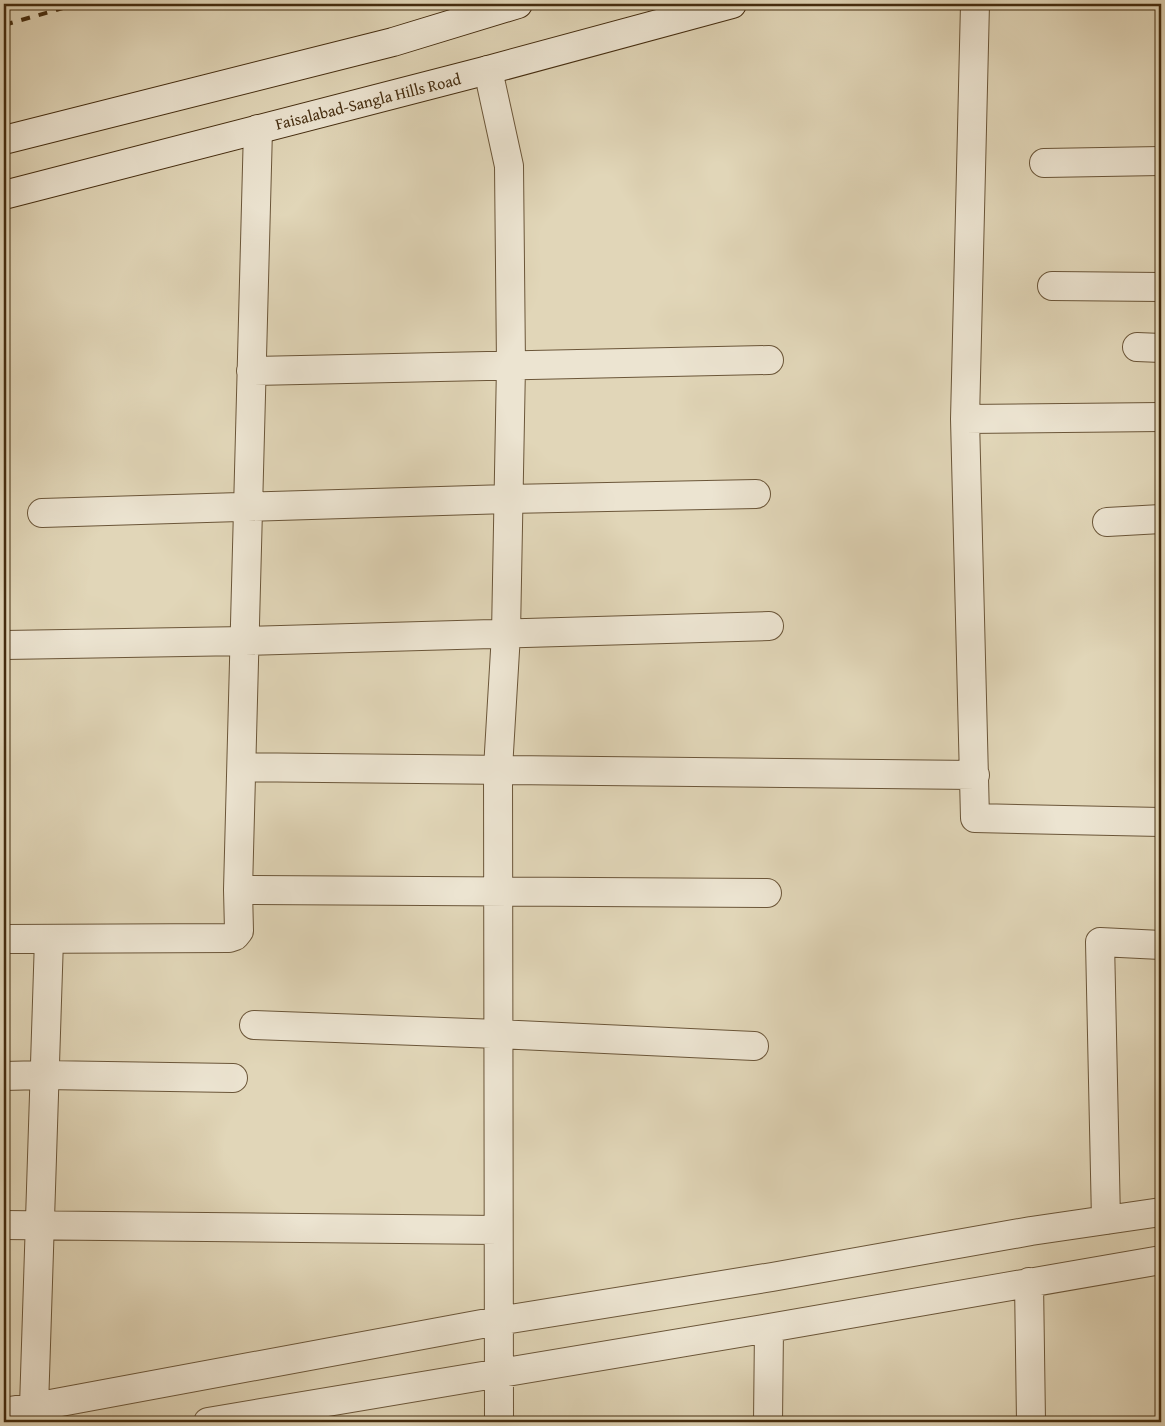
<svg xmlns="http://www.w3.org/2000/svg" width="1165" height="1426" font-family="'Gentium Book Plus',serif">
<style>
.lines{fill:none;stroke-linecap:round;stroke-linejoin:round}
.minor-casing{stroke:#6b5639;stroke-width:30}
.secondary-casing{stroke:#442c0f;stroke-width:30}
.minor{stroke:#ece4d1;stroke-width:28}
.secondary{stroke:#ece4d1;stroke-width:28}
.rail{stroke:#442c0f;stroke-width:4;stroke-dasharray:9 9;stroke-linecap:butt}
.labels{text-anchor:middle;stroke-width:5;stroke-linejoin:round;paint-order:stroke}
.street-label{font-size:16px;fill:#442c0f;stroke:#ece4d1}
</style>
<rect width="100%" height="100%" fill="#e1d6b8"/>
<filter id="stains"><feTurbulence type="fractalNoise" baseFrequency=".004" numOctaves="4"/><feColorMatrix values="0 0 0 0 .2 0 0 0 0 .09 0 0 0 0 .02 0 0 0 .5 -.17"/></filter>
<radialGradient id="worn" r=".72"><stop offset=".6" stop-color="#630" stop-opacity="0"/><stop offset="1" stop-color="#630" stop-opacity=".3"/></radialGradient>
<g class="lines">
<defs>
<path id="minor" d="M975 4 965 419 975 818 1161 822
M488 70 509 166 511 365 506 634 498 769 499 1422
M1044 163 1161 161
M1052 286 1161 287
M1137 347 1161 348
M251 371 769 360
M965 419 1161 417
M42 513 508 499 756 494
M1107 522 1161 519
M5 645 245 641 769 626
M242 767 975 775
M238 890 767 893
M4 939 229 938 235 936 239 931 238 890 258 129
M254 1025 498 1034 754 1046
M4 1076 44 1075 233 1078
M1106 1220 1100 942 1161 945
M4 1225 498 1230
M1029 1282 1031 1422
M34 1407 49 939
M4 1412 34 1407 498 1321 772 1277 1031 1231 1161 1212
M208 1422 769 1328 1161 1260
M768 1422 769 1328"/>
<path id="secondary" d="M4 140 393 42 518 4
M4 195 488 70 732 4"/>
</defs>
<use href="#minor" class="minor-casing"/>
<use href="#secondary" class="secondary-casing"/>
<use href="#minor" class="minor"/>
<use href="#secondary" class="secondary"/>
<path class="rail" d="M4 25 77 4"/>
</g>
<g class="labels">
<g class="street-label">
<text transform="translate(368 101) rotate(-14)" y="6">Faisalabad-Sangla Hills Road</text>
</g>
</g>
<rect width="1165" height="1426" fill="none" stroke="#e1d6b8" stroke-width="20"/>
<rect x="5" y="5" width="1155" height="1416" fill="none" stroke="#442c0f" stroke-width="2.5"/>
<rect x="10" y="10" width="1145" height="1406" fill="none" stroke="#442c0f"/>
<rect width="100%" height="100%" filter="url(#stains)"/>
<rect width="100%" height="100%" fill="url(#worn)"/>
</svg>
